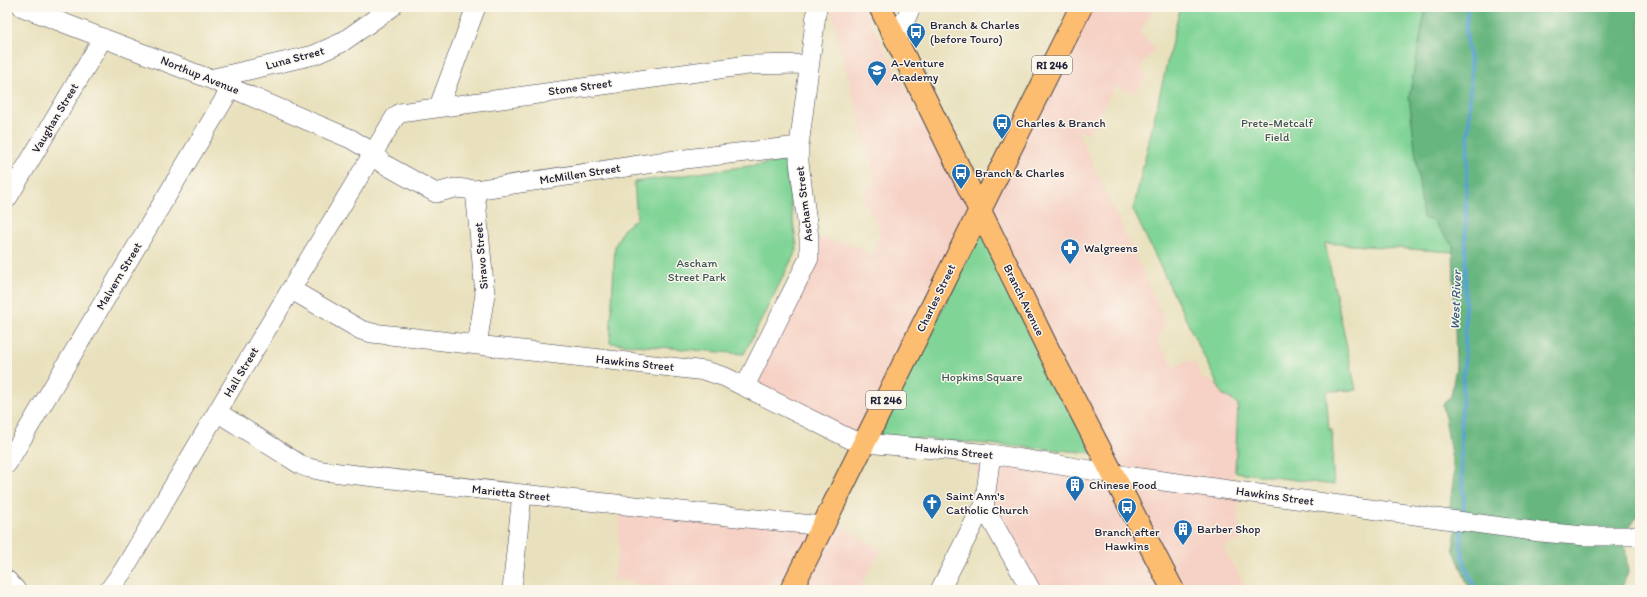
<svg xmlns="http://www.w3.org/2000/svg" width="1647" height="597" font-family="Itim,sans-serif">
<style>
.built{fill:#f6d1c5}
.green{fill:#80d496;stroke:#517b68}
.forest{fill:#68b67f;stroke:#456c5d}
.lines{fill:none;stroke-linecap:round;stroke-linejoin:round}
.stream{stroke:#58a3d0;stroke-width:4}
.minor-casing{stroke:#403f4e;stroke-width:20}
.major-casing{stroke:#403f4e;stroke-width:24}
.minor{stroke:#fff;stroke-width:19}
.major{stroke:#fcbd6f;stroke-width:22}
.labels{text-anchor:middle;stroke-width:3;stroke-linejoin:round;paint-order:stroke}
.shield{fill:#fbf7ec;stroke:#636270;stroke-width:1}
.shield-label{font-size:11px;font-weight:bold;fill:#22223b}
.poi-label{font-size:12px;fill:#22223b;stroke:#fbf7ec;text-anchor:start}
.street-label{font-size:12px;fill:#22223b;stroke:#fbf7ec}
.park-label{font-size:12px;fill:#3e5756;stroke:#fbf7ec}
.water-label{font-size:13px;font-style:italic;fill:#3a5c7e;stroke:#fbf7ec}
</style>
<rect width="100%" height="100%" fill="#fbf7ec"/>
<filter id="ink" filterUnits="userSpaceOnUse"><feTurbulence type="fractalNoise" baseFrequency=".025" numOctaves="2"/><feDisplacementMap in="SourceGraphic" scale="8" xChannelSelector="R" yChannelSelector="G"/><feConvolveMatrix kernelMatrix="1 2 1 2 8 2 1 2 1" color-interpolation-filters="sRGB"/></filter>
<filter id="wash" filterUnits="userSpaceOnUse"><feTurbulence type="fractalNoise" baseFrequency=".012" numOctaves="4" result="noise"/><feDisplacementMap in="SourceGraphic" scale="16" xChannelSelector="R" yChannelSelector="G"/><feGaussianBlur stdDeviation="0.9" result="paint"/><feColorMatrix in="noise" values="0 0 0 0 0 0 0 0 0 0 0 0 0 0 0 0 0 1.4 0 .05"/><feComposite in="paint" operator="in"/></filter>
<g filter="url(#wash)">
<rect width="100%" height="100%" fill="#e9e1bd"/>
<path class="built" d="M830 7H863L940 156 955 150 981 198 1081 7H1154L1140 33 1155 49 1140 67 1146 75 1142 84 1133 93 1115 86 1089 133 1080 131 1078 132 1161 312 1165 324 1157 341 1174 367 1189 361 1196 364 1202 378 1236 391 1245 399 1233 483 1241 488 1237 516 1241 536 1240 540 1227 544 1223 547 1247 590H1023L991 501 971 459 1108 464 1060 356 864 445 749 382 813 237 860 247 866 254 873 256 880 231 863 198 867 187 876 183Z
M623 502 719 512 828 517 881 551 858 590H671L613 579 619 550 618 532Z"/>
<path class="green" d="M1180 7H1482L1494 255 1325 243 1356 390 1326 391 1329 430H1332L1333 457H1332L1334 485 1235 472 1238 404 1222 394 1133 210Z
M785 161 797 249 744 354 610 343 615 246 623 230 637 218 634 182Z
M983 228 1094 453 879 435Z"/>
<path class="forest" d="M1426 7H1640V489L1638 515 1624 536 1628 572 1621 590H1470L1453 548 1458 519 1449 513 1454 474 1443 404 1451 396 1456 366 1453 246 1433 221 1423 218 1409 97Z"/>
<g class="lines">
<path class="stream" d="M1462 517 1464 503 1461 460V427L1465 347 1466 198 1471 67 1466 33 1467 7
M1462 526C1459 549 1464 570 1477 590"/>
</g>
</g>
<g filter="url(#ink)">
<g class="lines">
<defs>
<path id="minor" d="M22 7 210 79 351 139 374 153 382 163 436 193 455 188 475 190 659 162 799 146
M897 39 911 7
M210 79 314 55 341 43 392 7
M439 106 476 7
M475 190 485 294 477 345
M7 199 103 38
M292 290 361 330 372 333 706 371 725 377 850 439 865 443 991 454 1133 477 1540 532 1586 536H1640
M745 386 809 258V238L799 162V146L817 7
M217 412 301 465 309 468 323 471 522 494 822 526
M7 464 231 88
M984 507 1031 590
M7 580 16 590
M109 590 123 571 236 380 395 117 400 113 748 65 810 64
M512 590 522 494
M940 590 978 515 984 507 991 454"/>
<path id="major" d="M880 7 1049 351 1173 590
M791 590 1081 7"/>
</defs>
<use href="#minor" class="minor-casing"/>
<use href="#major" class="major-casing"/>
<use href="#minor" class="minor"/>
<use href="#major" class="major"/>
</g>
</g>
<defs>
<symbol id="bus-pin" viewBox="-11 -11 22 30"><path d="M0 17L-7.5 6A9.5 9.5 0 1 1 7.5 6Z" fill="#1f6fb2" stroke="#fbf7ec"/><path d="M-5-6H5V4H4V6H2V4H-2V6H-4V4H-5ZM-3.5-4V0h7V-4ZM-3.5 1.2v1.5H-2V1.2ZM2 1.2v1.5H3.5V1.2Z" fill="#fff"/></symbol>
<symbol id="school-pin" viewBox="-11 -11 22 30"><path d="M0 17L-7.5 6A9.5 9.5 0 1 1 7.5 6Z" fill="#1f6fb2" stroke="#fbf7ec"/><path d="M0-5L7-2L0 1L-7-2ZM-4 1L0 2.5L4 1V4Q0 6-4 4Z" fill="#fff"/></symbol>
<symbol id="pharmacy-pin" viewBox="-11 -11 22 30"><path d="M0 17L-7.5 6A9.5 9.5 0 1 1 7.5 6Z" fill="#1f6fb2" stroke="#fbf7ec"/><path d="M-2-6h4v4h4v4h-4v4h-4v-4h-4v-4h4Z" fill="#fff"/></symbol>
<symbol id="building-pin" viewBox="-11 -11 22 30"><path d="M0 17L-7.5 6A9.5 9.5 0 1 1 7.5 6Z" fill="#1f6fb2" stroke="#fbf7ec"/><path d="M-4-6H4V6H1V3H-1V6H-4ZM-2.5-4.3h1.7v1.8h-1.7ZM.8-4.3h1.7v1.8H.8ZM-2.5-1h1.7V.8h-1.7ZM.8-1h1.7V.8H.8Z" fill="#fff"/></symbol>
<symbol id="church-pin" viewBox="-11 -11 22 30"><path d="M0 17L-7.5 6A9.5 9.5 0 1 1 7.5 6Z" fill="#1f6fb2" stroke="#fbf7ec"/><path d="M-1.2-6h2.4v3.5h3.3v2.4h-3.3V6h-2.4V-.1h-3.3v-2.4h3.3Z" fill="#fff"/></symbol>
</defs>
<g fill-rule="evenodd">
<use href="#bus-pin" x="905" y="21" width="22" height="30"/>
<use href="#school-pin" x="866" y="59" width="22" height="30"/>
<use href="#bus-pin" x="991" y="112" width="22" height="30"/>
<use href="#bus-pin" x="950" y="162" width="22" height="30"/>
<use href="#pharmacy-pin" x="1059" y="237" width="22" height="30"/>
<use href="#building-pin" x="1064" y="474" width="22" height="30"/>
<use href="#church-pin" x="921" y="492" width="22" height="30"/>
<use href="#bus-pin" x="1116" y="496" width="22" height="30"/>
<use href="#building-pin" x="1172" y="518" width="22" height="30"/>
</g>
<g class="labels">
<g class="shield">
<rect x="1032" y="56" width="40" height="18" rx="3"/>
<rect x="866" y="391" width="40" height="18" rx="3"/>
</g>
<g class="shield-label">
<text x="1052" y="69">RI 246</text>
<text x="886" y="404">RI 246</text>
</g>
<g class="poi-label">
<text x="930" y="29">Branch &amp; Charles<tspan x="930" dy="14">(before Touro)</tspan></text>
<text x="891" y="67">A-Venture<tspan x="891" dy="14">Academy</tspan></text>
<text x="1016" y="127">Charles &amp; Branch</text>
<text x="975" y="177">Branch &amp; Charles</text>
<text x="1084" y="252">Walgreens</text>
<text x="1089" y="489">Chinese Food</text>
<text x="946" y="500">Saint Ann's<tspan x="946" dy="14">Catholic Church</tspan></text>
<text x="1197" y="533">Barber Shop</text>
<text x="1127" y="536" text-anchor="middle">Branch after<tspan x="1127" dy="14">Hawkins</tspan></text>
</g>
<g class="street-label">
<text transform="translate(295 58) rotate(-15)" y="4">Luna Street</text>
<text transform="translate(200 75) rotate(22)" y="4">Northup Avenue</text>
<text transform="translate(580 87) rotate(-8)" y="4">Stone Street</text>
<text transform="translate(55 118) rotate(-59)" y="4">Vaughan Street</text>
<text transform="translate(580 174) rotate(-9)" y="4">McMillen Street</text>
<text transform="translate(804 204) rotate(-97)" y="4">Ascham Street</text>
<text transform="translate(481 256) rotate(-95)" y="4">Siravo Street</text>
<text transform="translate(119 276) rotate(-59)" y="4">Malvern Street</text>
<text transform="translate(936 298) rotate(-64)" y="4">Charles Street</text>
<text transform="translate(1024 300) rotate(64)" y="4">Branch Avenue</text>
<text transform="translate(635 363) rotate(6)" y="4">Hawkins Street</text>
<text transform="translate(241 372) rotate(-59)" y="4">Hall Street</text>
<text transform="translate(954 451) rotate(6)" y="4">Hawkins Street</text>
<text transform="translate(511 493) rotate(6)" y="4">Marietta Street</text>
<text transform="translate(1275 496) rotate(8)" y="4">Hawkins Street</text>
</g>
<g class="park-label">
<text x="1277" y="127">Prete-Metcalf<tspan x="1277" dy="14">Field</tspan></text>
<text x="697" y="267">Ascham<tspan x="697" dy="14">Street Park</tspan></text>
<text x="982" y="381">Hopkins Square</text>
</g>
<g class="water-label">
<text transform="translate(1455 300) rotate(-88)" y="5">West River</text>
</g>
</g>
<rect width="1647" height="597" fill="none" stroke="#fbf7ec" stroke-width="24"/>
</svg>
